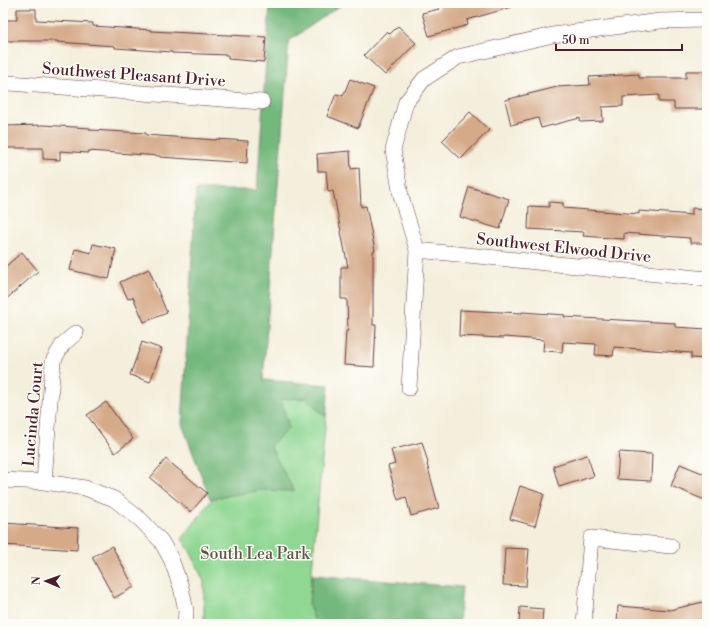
<svg xmlns="http://www.w3.org/2000/svg" width="710" height="627" font-family="'Libre Bodoni',serif">
<style>
.green{fill:#8fd792;stroke:#6c7b5e}
.forest{fill:#73b87c;stroke:#5e6c54}
.building{fill:#d5aa89}
.lines{fill:none;stroke-linecap:round;stroke-linejoin:round}
.minor-casing{stroke:#643e46;stroke-width:16}
.minor{stroke:#fff;stroke-width:15}
.labels{text-anchor:middle;stroke-width:3;stroke-linejoin:round;paint-order:stroke}
.street-label{font-size:16px;fill:#4a1f2b;stroke:#fdfcf7}
.park-label{font-size:16px;fill:#5f564a;stroke:#fdfcf7}
</style>
<rect width="100%" height="100%" fill="#fdfcf7"/>
<filter id="ink" filterUnits="userSpaceOnUse"><feTurbulence type="fractalNoise" baseFrequency=".025" numOctaves="2"/><feDisplacementMap in="SourceGraphic" scale="8" xChannelSelector="R" yChannelSelector="G"/><feConvolveMatrix kernelMatrix="1 2 1 2 8 2 1 2 1" color-interpolation-filters="sRGB"/></filter>
<filter id="wash" filterUnits="userSpaceOnUse"><feTurbulence type="fractalNoise" baseFrequency=".012" numOctaves="4" result="noise"/><feDisplacementMap in="SourceGraphic" scale="16" xChannelSelector="R" yChannelSelector="G"/><feGaussianBlur stdDeviation="0.9" result="paint"/><feColorMatrix in="noise" values="0 0 0 0 0 0 0 0 0 0 0 0 0 0 0 0 0 1.4 0 .05"/><feComposite in="paint" operator="in"/></filter>
<g filter="url(#wash)">
<rect width="100%" height="100%" fill="#f4efdc"/>
<path class="green" d="M306 398 326 417 319 491 309 605 316 624H204V582L191 553 182 539 213 498 260 490 294 491 270 446 281 399Z"/>
<path class="forest" d="M270 3H344L289 41 263 380 329 385 326 417 306 398 281 399 289 428 270 446 294 491 260 490 210 499 182 424 196 190H257Z
M312 575 462 587 459 624H316L309 605Z"/>
<g id="blocks">
<path class="building" d="M438 3H512V7L467 20 468 25 429 36 422 13 439 9Z
M17 9H36V20L93 23V26L151 30V31L266 37 264 62 228 59V55L172 53V52L115 48V46L57 42 58 41H3V20H17Z
M398 26 416 43 385 75 364 55 387 31 390 34Z
M686 71H707V109H674V102H659V95L623 97V106L602 107 603 121 580 122V118L541 128 538 118 511 125 505 100 557 87 590 85 589 77 639 74V78H686Z
M350 79 374 88 358 128 327 116 336 94 343 96Z
M470 112 489 130 461 159 442 141Z
M43 125 90 128V130L146 133V135L216 140V139L248 141 247 163 160 157V156L88 151V153L60 151V160L43 159V148H3V126Z
M350 151 351 169 359 168 361 207 366 206 375 251H373V325H376L374 367 344 365 346 331H348L347 299H341V267H348L333 191 328 192 326 171H318L317 154Z
M469 187 509 199 500 229 460 217Z
M549 202 563 203V208L639 214V211L692 215V208L707 209V243H690V238L624 233V239L583 236 584 232 528 229 529 206 549 207Z
M93 244 116 249 109 279 70 270 75 249 91 253Z
M22 252 38 271 3 302V269Z
M149 269 167 313 144 322 133 297 128 299 120 282Z
M460 310 522 313V312L565 315 564 317 675 323V327L707 329V359L691 358V353L614 347 613 356 595 355 596 344 563 342 562 352 543 351 544 340 504 337 503 338 459 336Z
M142 342 162 349 150 382 130 375Z
M106 402 133 439 115 453 87 415Z
M422 442 428 463 427 464 439 508 411 516 406 497 398 500 388 466 395 464 391 450Z
M619 452 652 454 651 481 617 479Z
M587 455 594 476 559 487 553 466Z
M166 459 207 493 191 512 150 478Z
M680 464 707 475V501L671 486Z
M520 486 544 494 535 526 510 519Z
M3 523 78 528 77 550 3 545Z
M112 546 134 587 114 598 92 557Z
M505 548 529 549 526 586 503 585Z
M707 601V624H617L618 606 670 610Z
M520 607 543 609 542 624H519Z"/>
</g>
</g>
<g filter="url(#ink)">
<use href="#blocks" fill-opacity="0" stroke="#643e46" stroke-width="1"/>
<g class="lines">
<defs>
<path id="minor" d="M3 83H9L262 102
M417 250 707 279
M409 388 417 250 401 196 393 150 406 102 424 79 458 57 553 35 660 21 707 20
M3 480 44 482 85 488 114 499 141 520 161 541 171 559 181 587 186 611 185 624
M44 482 53 361 63 344 76 333
M584 624 591 538 671 546"/>
</defs>
<use href="#minor" class="minor-casing"/>
<use href="#minor" class="minor"/>
</g>
</g>
<g class="labels">
<g class="street-label">
<text transform="translate(134 74) rotate(4)" y="6">Southwest Pleasant Drive</text>
<text transform="translate(564 247) rotate(6)" y="6">Southwest Elwood Drive</text>
<text transform="translate(32 414) rotate(-85)" y="6">Lucinda Court</text>
</g>
<g class="park-label">
<text x="255" y="559">South Lea Park</text>
</g>
</g>
<rect width="710" height="627" fill="none" stroke="#fdfcf7" stroke-width="16"/>
<g transform="translate(46 581) rotate(272)" stroke="#fdfcf7" stroke-width="3" paint-order="stroke">
<path d="M0-3L7 15L0 10L-7 15Z" fill="#4a1f2b"/>
<text y="-6" font-size="11" font-weight="bold" text-anchor="middle" fill="#4a1f2b">N</text>
</g>
<path d="M556 44v6h126v-6" fill="none" stroke="#4a1f2b" stroke-width="2"/>
<text x="562" y="44" font-size="12" fill="#4a1f2b" stroke="#fdfcf7" stroke-width="3" paint-order="stroke">50 m</text>
</svg>
